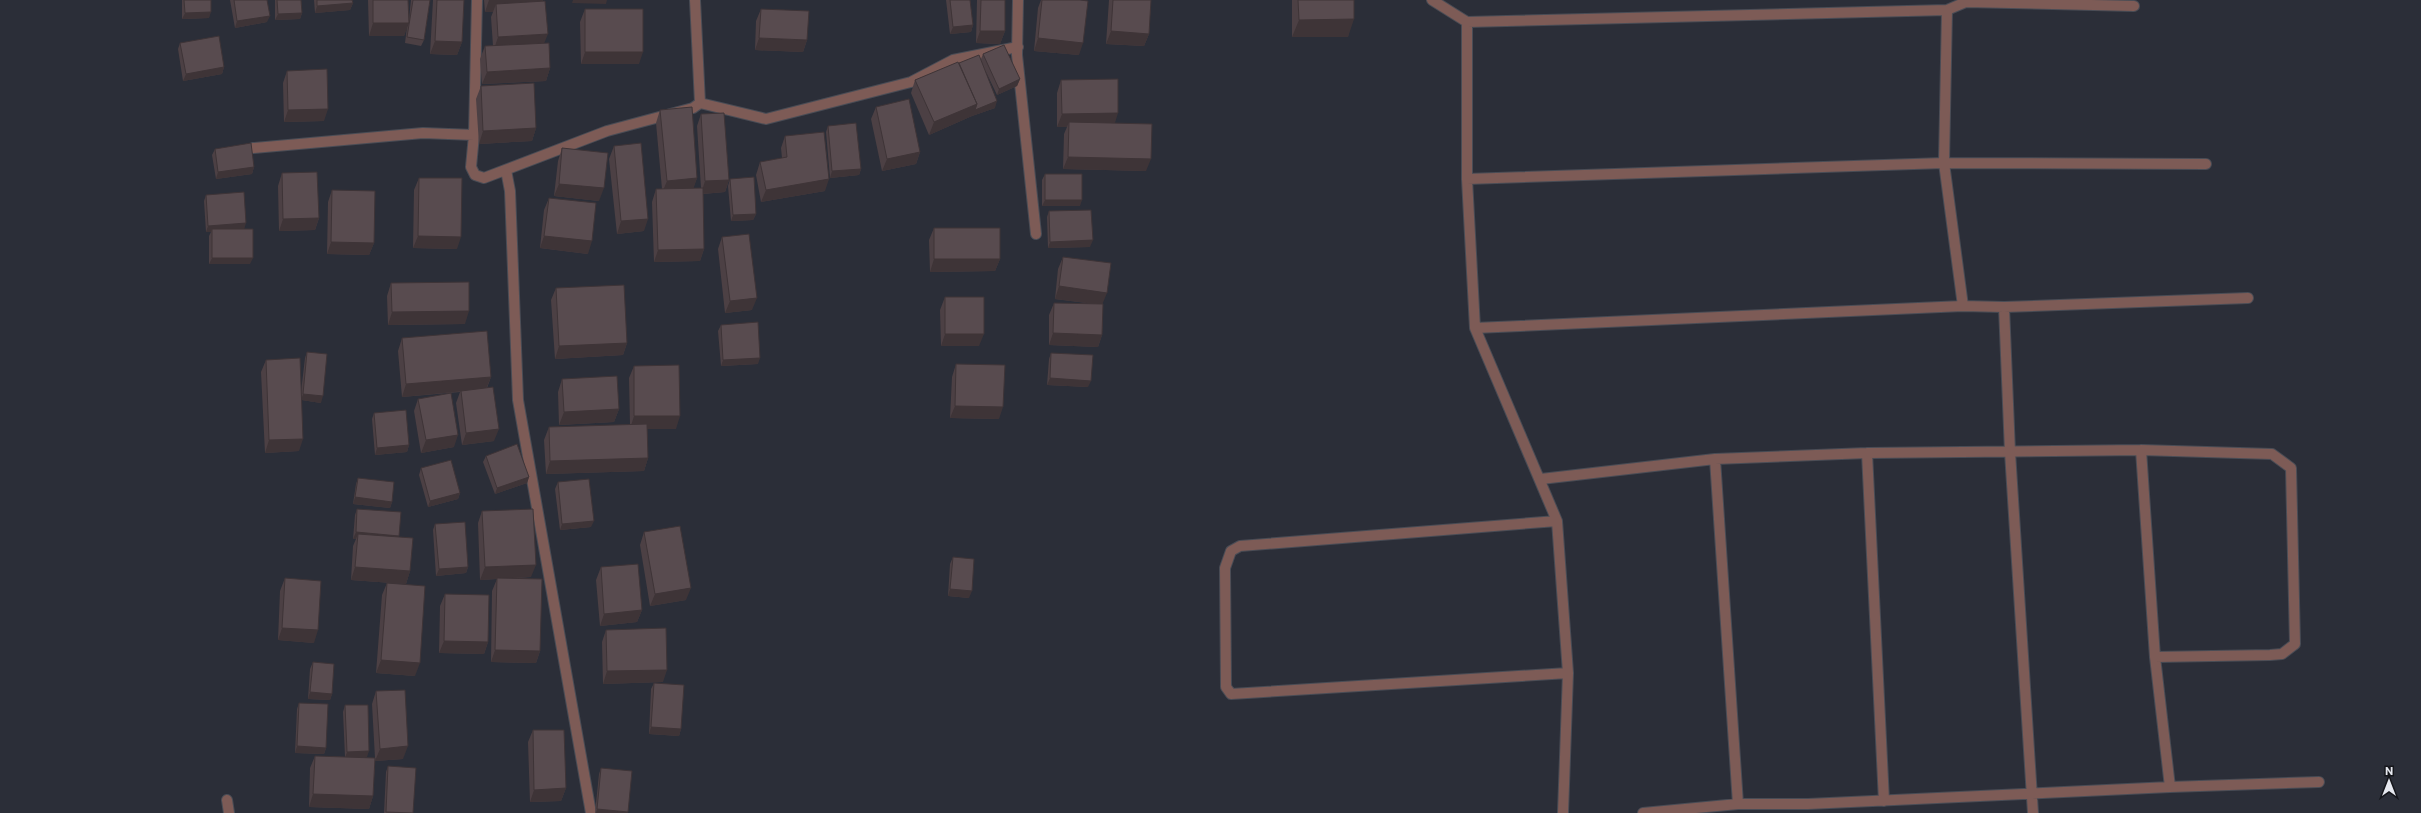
<svg xmlns="http://www.w3.org/2000/svg" width="2421" height="813" font-family="Commissioner,sans-serif">
<style>
.lines{fill:none;stroke-linecap:round;stroke-linejoin:round}
.minor-casing{stroke:#494c55;stroke-width:12}
.minor{stroke:#7d5b56;stroke-width:10}
.wall{fill:#4c4044}
.shaded-wall{fill:#3e3437}
.building{fill:#584b4f;stroke:#3e3437}
</style>
<rect width="100%" height="100%" fill="#2b2e38"/>
<g class="lines">
<defs>
<path id="minor" d="M477 0 474 135 471 167 475 175 484 178 607 131 693 108 700 103 766 119 911 82 953 60 1018 47
M695 0 700 103
M1018 0 1017 55 1036 234
M1432 0 1467 22V179L1475 328 1557 521 1568 673 1563 813
M1947 10 1944 163 1963 306
M1467 22 1947 10 1966 2 2134 6
M253 148 423 133 474 135
M506 170 510 191 518 400 591 813
M1467 179 1944 163 2206 164
M2004 307 2010 452 2033 813
M1475 328 1963 306 2004 307 2248 298
M2141 450 2155 657 2170 787
M1867 453 1884 801
M1715 459 1738 804
M1541 479 1715 459 1867 453 2141 450 2272 454 2291 468 2295 644 2282 654 2270 655 2155 657
M1557 521 1240 546 1231 551 1225 568 1226 687 1231 694 1568 673
M227 800 229 813
M1643 813 1738 804H1808L2170 787 2319 782"/>
</defs>
<use href="#minor" class="minor-casing"/>
<use href="#minor" class="minor"/>
</g>
<path class="wall" d="M182 0H211L209 18 182 19Z
M230 0H267V22L235 28Z
M275 0H301L302 13 300 19 275 20Z
M314 0H352L353 3 350 10 315 13Z
M368 0H408L409 19 411 0H430L424 40 421 46 405 43 407 27 404 36H369Z
M433 0H464L462 42 457 55 430 54Z
M484 0H543L544 43 550 68 546 81 482 84 480 59 485 46H493L491 17 493 12H485Z
M946 0H970L973 25 971 32 950 34Z
M977 0H1005V31L1000 44 976 43Z
M1041 0H1080L1079 55 1034 51 1038 8Z
M1109 0H1151L1149 34 1144 46 1106 44Z
M1292 0H1354L1348 37H1292Z
M585 9 639 64H581L580 22Z
M761 9 807 40 803 52 755 50 756 21Z
M180 43 224 67 222 74 183 81 178 49Z
M983 54 1020 79 1017 86 997 95 986 72 995 108 972 116 929 135 911 93 915 80 959 63 981 59Z
M287 71 324 121 284 122 283 83Z
M1061 80 1115 123 1146 171 1063 169 1064 134 1067 127H1057V93Z
M481 86 536 128 532 141 479 144 476 99Z
M876 107 920 152 916 164 882 171 871 119Z
M660 110 697 178 693 188H701L697 126 701 114 729 180 725 192 703 194 704 249 700 261 654 262 652 202 656 189H662L656 123Z
M828 126 861 169 859 175 830 178 826 132Z
M785 136 825 191 761 202 756 175 760 162 782 158 781 148Z
M614 146 644 231 617 234 609 159Z
M562 148 599 201 554 196 558 161Z
M215 149 254 167 252 174 216 179 212 155Z
M282 173 319 218 315 230 279 231 278 186Z
M1045 174 1080 206H1042V180Z
M419 178 457 249 413 248 414 190Z
M730 179 756 214 753 220 731 221 728 186Z
M332 190 374 243 369 255 327 254 328 202Z
M206 195 244 229 250 264H209V236L211 232H206L204 201Z
M549 198 588 254 540 248 544 210Z
M1049 211 1090 247 1048 248 1047 217Z
M934 228 1000 259 995 271 930 272 929 240Z
M722 237 752 310 725 313 718 249Z
M1063 257 1103 304 1102 335 1098 347 1049 345V315L1054 303 1095 304 1055 299 1058 269Z
M391 283 465 324 388 325 387 296Z
M556 288 627 343 623 355 555 359 551 300Z
M945 297 979 346H941L940 310Z
M721 325 758 364 721 366 718 331Z
M402 338 491 377 487 388 494 441 462 445 456 403 460 392 402 397 398 351Z
M307 352 321 403 302 400 299 451 265 453 261 372 266 360 301 392 305 358Z
M1051 353 1088 387 1047 385 1049 359Z
M956 364 999 419 950 418 952 377Z
M634 366 676 429H647L648 458 644 471 546 474 544 440 549 427 630 425 629 378Z
M562 379 619 409 614 422 559 425 558 392Z
M418 399 454 447 421 453 414 411Z
M374 413 409 445 407 452 375 455 372 419Z
M486 456 529 477 527 483 495 494 483 462Z
M421 468 460 493 458 499 428 507 419 475Z
M358 478 392 502 390 508 353 504 356 484Z
M558 482 591 527 560 530 555 489Z
M357 509 399 537 410 571 406 584 351 580 353 546 356 539H353L355 515Z
M482 511 531 577 506 579 540 651 536 663 491 662 492 591 497 579 480 580 478 523Z
M435 524 468 567 466 573 436 576 433 530Z
M644 532 686 600 650 606 640 545Z
M953 557 969 598 948 596 950 564Z
M601 567 642 610 637 622 600 626 596 580Z
M285 578 314 643 278 640 280 591Z
M387 583 415 676 376 673 382 595Z
M445 594 488 642 484 654 439 653 440 606Z
M606 630 663 682 603 684 602 642Z
M313 662 332 694 330 700 308 699 310 669Z
M654 683 681 729 679 736 649 734 651 689Z
M376 691 403 759 375 761 373 796 369 809 309 807 310 768 315 756 345 757 343 712 345 705 367 757 358 758H375L372 704Z
M299 703 326 748 324 754 295 753 297 709Z
M533 730 566 788 561 801 530 802 528 742Z
M388 766 413 813H384L386 772Z
M601 768 628 812 627 813H595L599 774Z"/>
<path class="shaded-wall" d="M489 0H543L539 10 496 4 493 12H485Z
M573 0H607L606 4 572 3Z
M353 3 350 10 315 13 317 6Z
M211 12 209 18 182 19 185 13Z
M302 13 300 19 275 20 278 14Z
M270 16 267 22 235 28 237 21Z
M1354 19 1348 37H1292L1299 20Z
M373 23H409L404 36H369Z
M973 25 971 32 950 34 953 27Z
M980 31H1005L1000 44 976 43Z
M1111 31 1149 34 1144 46 1106 44Z
M548 34 543 46 494 49 498 37Z
M759 38 807 40 803 52 755 50Z
M1038 38 1083 43 1079 55 1034 51Z
M435 41 462 42 457 55 430 54Z
M585 52H643L639 64H581Z
M224 67 222 74 183 81 186 74Z
M550 68 546 81 482 84 487 72Z
M1020 79 1017 86 997 95 999 89Z
M997 101 995 108 972 116 929 135 934 122 977 104Z
M328 109 324 121 284 122 288 110Z
M1118 113 1114 126 1069 122 1067 127H1057L1062 114Z
M536 128 532 141 479 144 483 131Z
M920 152 916 164 882 171 887 159Z
M1068 157 1151 159 1146 171 1063 169Z
M254 167 252 174 216 179 218 172Z
M861 169 859 175 830 178 832 171Z
M697 178 693 190 662 193 667 181Z
M829 179 825 191 761 202 766 190Z
M729 180 725 192 701 194 705 181Z
M559 184 604 188 599 201 554 196Z
M1045 200H1082L1080 206H1042Z
M756 214 753 220 731 221 733 215Z
M319 218 315 230 279 231 283 219Z
M648 219 644 231 617 234 621 221Z
M246 223 244 230 212 229 211 232H206L208 226Z
M418 236 461 237 457 249 413 248Z
M544 236 592 241 588 254 540 248Z
M1093 240 1090 247 1048 248 1050 242Z
M331 242 374 243 369 255 327 254Z
M704 249 700 261 654 262 658 250Z
M212 258H253L250 264H209Z
M934 259H1000L995 271 930 272Z
M1059 286 1107 293 1102 305 1055 299Z
M757 298 752 310 725 313 730 301Z
M469 311 465 324 388 325 392 312Z
M1053 333 1102 335 1098 347 1049 345Z
M945 334H984L979 346H941Z
M627 343 623 355 555 359 559 346Z
M760 358 758 364 721 366 723 360Z
M491 377 486 389 402 397 406 384Z
M1050 378 1091 381 1088 387 1047 385Z
M303 394 323 396 321 403 301 400Z
M955 406 1003 407 999 419 950 418Z
M619 409 614 422 559 425 564 412Z
M634 416H680L676 429H630Z
M499 429 494 441 462 445 466 433Z
M458 435 454 447 421 453 426 440Z
M303 439 299 451 265 453 269 440Z
M409 445 407 452 375 455 377 448Z
M648 458 644 471 546 474 550 461Z
M529 477 527 483 495 494 497 488Z
M460 493 458 499 428 507 430 501Z
M355 497 392 502 390 508 353 504Z
M594 521 591 527 560 530 562 524Z
M356 532 399 536 397 542 358 534 356 539H353Z
M536 565 531 577 480 580 485 567Z
M355 567 410 571 406 584 351 580Z
M468 567 466 573 436 576 439 569Z
M691 588 686 600 650 606 655 594Z
M950 589 972 591 969 598 948 596Z
M642 610 637 622 600 626 604 614Z
M282 628 318 630 314 643 278 640Z
M444 641 488 642 484 654 439 653Z
M495 650 540 651 536 663 491 662Z
M381 660 420 663 415 676 376 673Z
M667 670 663 682 603 684 607 671Z
M310 692 332 694 330 700 308 699Z
M651 727 681 729 679 736 649 734Z
M297 746 326 748 324 754 295 753Z
M408 746 403 759 375 761 380 749Z
M369 751 367 757 345 758 347 752Z
M566 788 561 801 530 802 534 790Z
M313 794 373 796 369 809 309 807Z
M597 809 628 812 627 813H596Z"/>
<path class="building" d="M184 0H211V12L185 13Z
M234 0H267L270 16 237 21Z
M277 0H301L302 13 278 14Z
M317 0H352L353 3 317 6Z
M373 0H408L409 23H373Z
M413 0H430L424 40 407 37Z
M437 0H464L462 42 435 41Z
M950 0H970L973 25 953 27Z
M981 0H1005V31H980Z
M1042 0H1080L1088 1 1083 43 1038 38Z
M1113 0H1151L1149 34 1111 31Z
M1298 0H1354V19L1299 20Z
M545 1 548 34 498 37 496 4Z
M585 9H643V52H585Z
M761 9 809 11 807 40 759 38Z
M219 36 224 67 186 74 180 43Z
M549 43 550 68 487 72 485 46Z
M1004 45 1020 79 999 89 983 54Z
M979 55 997 101 975 110 977 104 959 63Z
M958 62 977 104 934 122 915 80Z
M327 69 328 109 288 110 287 71Z
M1118 79V113L1062 114 1061 80Z
M534 83 536 128 483 131 481 86Z
M909 99 920 152 887 159 876 107Z
M692 107 697 178 667 181 660 110Z
M724 113 729 180 705 181 701 114Z
M1069 122 1152 124 1151 159 1068 157Z
M856 123 861 169 832 171 828 126Z
M824 132 829 179 766 190 760 162 787 157 785 136Z
M251 143 254 167 218 172 215 149Z
M641 143 648 219 621 221 614 146Z
M562 148 608 153 604 188 559 184Z
M317 172 319 218 283 219 282 173Z
M1045 174H1082V200H1045Z
M754 177 756 214 733 215 730 179Z
M419 178H462L461 237 418 236Z
M703 188 704 249 658 250 656 189Z
M332 190 375 191 374 243 331 242Z
M244 192 246 223 208 226 206 195Z
M549 198 596 203 592 241 544 236Z
M1091 210 1093 240 1050 242 1049 211Z
M934 228H1000V259H934Z
M212 229H253V258H212Z
M749 234 757 298 730 301 722 237Z
M1063 257 1111 263 1107 293 1059 286Z
M469 282V311L392 312 391 283Z
M624 285 627 343 559 346 556 288Z
M945 297H984V334H945Z
M1054 303 1103 304 1102 335 1053 333Z
M758 322 760 358 723 360 721 325Z
M487 331 491 377 406 384 402 338Z
M307 352 327 354 323 396 303 394Z
M1051 353 1093 355 1091 381 1050 378Z
M300 358 303 439 269 440 266 360Z
M956 364 1005 365 1003 407 955 406Z
M679 365 680 416H634V366Z
M617 376 619 409 564 412 562 379Z
M493 387 499 429 466 433 461 391Z
M451 393 458 435 426 440 418 399Z
M406 410 409 445 377 448 374 413Z
M647 424 648 458 550 461 549 427Z
M517 444 529 477 497 488 486 456Z
M451 460 460 493 430 501 421 468Z
M358 478 394 482 392 502 355 497Z
M589 479 594 521 562 524 558 482Z
M357 509 401 512 399 536 356 532Z
M533 509 536 565 485 567 482 511Z
M465 522 468 567 439 569 435 524Z
M680 526 691 588 655 594 644 532Z
M358 534 413 538 410 571 355 567Z
M953 557 974 559 972 591 950 589Z
M638 564 642 610 604 614 601 567Z
M285 578 321 581 318 630 282 628Z
M497 578 542 579 540 651 495 650Z
M387 583 425 586 420 663 381 660Z
M445 594 489 595 488 642 444 641Z
M666 628 667 670 607 671 606 630Z
M313 662 334 664 332 694 310 692Z
M654 683 684 685 681 729 651 727Z
M405 690 408 746 380 749 376 691Z
M299 703 328 704 326 748 297 746Z
M345 705H368L369 751 347 752Z
M533 730H564L566 788 534 790Z
M315 756 375 758 373 796 313 794Z
M388 766 416 768 413 813 386 812Z
M601 768 632 771 628 812 597 809Z"/>
<g transform="translate(2389 781)" stroke="#15161b" stroke-width="3" paint-order="stroke">
<path d="M0-3L7 15L0 10L-7 15Z" fill="#e6e8ef"/>
<text y="-6" font-size="11" font-weight="bold" text-anchor="middle" fill="#e6e8ef">N</text>
</g>
</svg>
